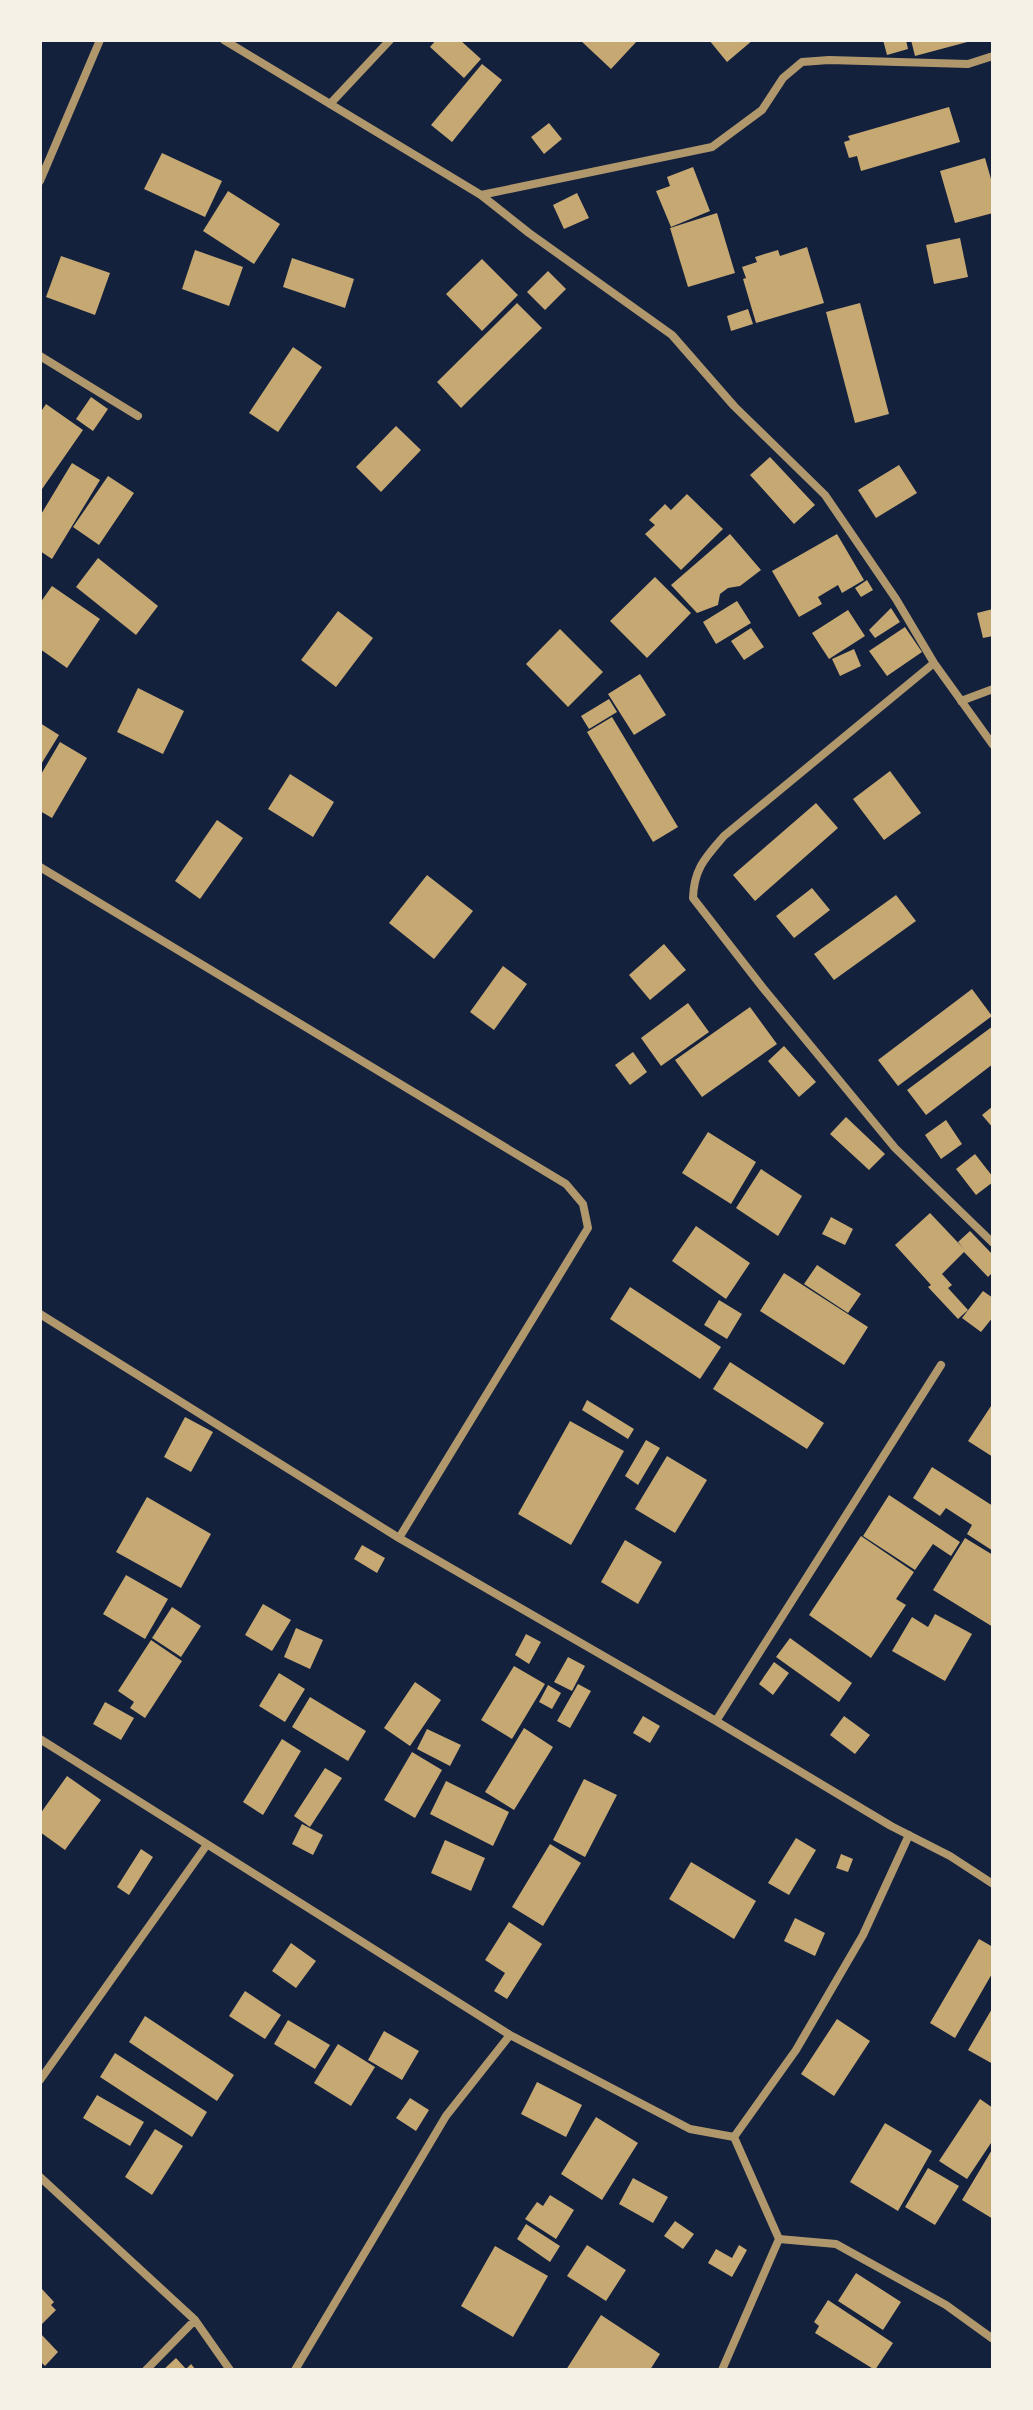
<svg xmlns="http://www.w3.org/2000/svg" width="1033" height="2410" font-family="Mulish,sans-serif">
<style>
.building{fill:#c6a872}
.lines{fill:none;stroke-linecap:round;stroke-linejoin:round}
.minor{stroke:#b1986c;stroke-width:8}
</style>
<rect width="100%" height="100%" fill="#14213d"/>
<path class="building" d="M436 40H460L481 59 464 78 430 47Z
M580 40H638L611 69Z
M709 40H753L727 62Z
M883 40H906L908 49 887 55Z
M911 40H970L971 41 915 56Z
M482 64 502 80 452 142 431 125Z
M949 107 960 142 861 171 857 156 849 158 844 142 850 140 848 136Z
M549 123 562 139 544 154 531 137Z
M162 153 222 181 205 217 144 189Z
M985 158 993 186V213L955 223 940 171Z
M693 167 710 211 671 227 656 191 670 186 667 177Z
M228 191 280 224 254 264 203 231Z
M577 193 589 218 564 229 553 205Z
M717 213 735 273 688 287 670 228Z
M960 238 968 277 934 284 926 245Z
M807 247 824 303 756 323 743 279 746 278 742 267 757 262 755 257 778 250 780 256Z
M195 250 243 267 229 306 182 289Z
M61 256 110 273 95 315 46 297Z
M292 258 354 279 345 308 283 287Z
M482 259 518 295 482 331 446 294Z
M548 271 566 289 545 310 527 292Z
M517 303 542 328 461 408 437 382Z
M860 303 889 414 855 423 826 312Z
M748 309 753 324 731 331 727 316Z
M293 347 322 367 278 432 249 413Z
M91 397 108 409 93 431 76 419Z
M46 404 83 430 40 492V413Z
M396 426 421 450 381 492 356 467Z
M770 457 815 505 794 524 750 475Z
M72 463 100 480 52 559 40 551V516Z
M899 465 917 493 876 518 858 490Z
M108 476 134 493 99 545 73 527Z
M687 494 723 529 681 570 645 534 655 525 649 520 665 504 671 510Z
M730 534 761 570 740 586 728 588 720 594 718 605 697 613 671 585Z
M837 534 864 580 842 593 838 585 818 597 822 604 799 617 772 571Z
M98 558 158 606 136 635 76 587Z
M655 577 691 613 647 658 610 621Z
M867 580 873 590 861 597 855 588Z
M52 586 100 619 67 668 40 649V603Z
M737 601 751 623 716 644 703 622Z
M891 608 900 622 875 638 869 630Z
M993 609V636L983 638 977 613Z
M848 610 865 636 829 659 812 633Z
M338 611 373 638 336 687 301 660Z
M905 627 922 652 887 676 869 651Z
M751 628 764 647 744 660 731 641Z
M560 629 603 672 568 707 526 664Z
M854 649 861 666 840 676 832 659Z
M640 674 666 715 634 735 608 694Z
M138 688 184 711 163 754 117 732Z
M609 699 617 712 589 729 581 716Z
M612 717 678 827 653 842 587 732Z
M40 723 59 735 40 766Z
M60 742 87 758 52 818 40 811V776Z
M890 771 921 813 884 840 853 799Z
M290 774 334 802 313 837 268 809Z
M816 803 838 828 755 901 733 875Z
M217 820 243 838 200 899 175 881Z
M427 875 473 911 434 959 389 923Z
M812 888 830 910 794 938 776 916Z
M896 895 916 921 834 980 814 954Z
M664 944 686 970 650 1000 629 975Z
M503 966 527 984 494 1030 470 1012Z
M972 989 992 1016 898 1086 878 1060Z
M688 1003 709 1032 661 1066 641 1038Z
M750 1007 777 1044 702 1097 675 1060Z
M993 1026V1064L926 1115 907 1090Z
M784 1046 816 1082 799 1097 768 1061Z
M633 1052 647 1072 630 1085 615 1065Z
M993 1106V1128L982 1115Z
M846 1117 885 1154 869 1170 830 1134Z
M946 1120 962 1144 941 1159 925 1135Z
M708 1132 756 1162 731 1204 682 1173Z
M975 1154 993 1177V1182L976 1195 956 1169Z
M761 1169 802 1196 778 1236 736 1208Z
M930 1213 965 1250 958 1242 970 1231 993 1255V1272L988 1277 964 1252 942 1274 952 1285 948 1288 968 1310 958 1319 928 1287 931 1285 895 1245Z
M831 1217 853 1229 845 1245 822 1234Z
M696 1226 750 1263 726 1299 672 1261Z
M817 1265 861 1294 848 1313 804 1284Z
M784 1273 868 1327 844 1365 760 1311Z
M630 1287 721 1347 700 1379 610 1319Z
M983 1291 993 1298V1317L981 1332 962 1318Z
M719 1300 742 1314 727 1339 704 1325Z
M730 1362 824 1423 807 1449 713 1389Z
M587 1400 634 1429 628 1439 582 1410Z
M993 1403V1457L968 1441Z
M185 1417 213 1432 191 1472 164 1457Z
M570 1421 624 1451 571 1545 518 1514Z
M646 1440 660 1448 638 1485 625 1476Z
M667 1456 707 1480 675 1533 635 1509Z
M932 1467 993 1506V1551L967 1534 972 1525 946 1508 940 1516 913 1498Z
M889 1495 960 1542 951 1556 933 1544 915 1570 863 1536Z
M147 1497 211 1534 181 1588 116 1552Z
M861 1536 914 1572 896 1599 906 1605 871 1658 809 1615Z
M965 1538 993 1555V1627L933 1590Z
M625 1540 662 1562 638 1604 601 1582Z
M362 1545 385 1558 377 1573 354 1559Z
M126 1575 168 1599 145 1639 103 1614Z
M263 1604 291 1620 272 1651 245 1635Z
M172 1607 201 1626 181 1657 152 1638Z
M935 1614 972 1634 945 1681 892 1651 912 1617 928 1627Z
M296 1628 323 1640 310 1669 284 1657Z
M526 1634 541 1642 529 1664 515 1655Z
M790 1638 852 1683 839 1702 776 1657Z
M151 1640 182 1661 145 1718 130 1708 134 1702 118 1691Z
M568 1657 585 1666 572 1691 554 1682Z
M774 1662 789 1673 773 1695 759 1684Z
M514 1666 545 1684 512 1739 481 1720Z
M279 1673 305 1689 285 1722 259 1706Z
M415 1682 441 1700 410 1746 384 1728Z
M578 1684 591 1691 570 1728 557 1721Z
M548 1685 561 1693 552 1709 539 1702Z
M310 1697 366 1731 348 1761 292 1727Z
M105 1702 134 1718 121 1740 93 1724Z
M643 1716 660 1726 650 1743 633 1733Z
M844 1716 870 1735 855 1754 830 1735Z
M524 1728 553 1747 514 1810 485 1792Z
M427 1729 461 1745 450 1766 417 1749Z
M282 1739 301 1751 263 1815 243 1802Z
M412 1752 442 1770 415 1818 384 1800Z
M325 1768 342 1778 310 1827 294 1816Z
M67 1776 101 1800 65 1850 40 1832V1814Z
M584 1779 617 1795 585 1857 553 1840Z
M446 1781 509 1812 493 1846 430 1814Z
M302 1824 323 1835 313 1855 292 1844Z
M796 1838 816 1850 789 1895 768 1883Z
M445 1840 485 1858 471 1891 431 1873Z
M550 1844 581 1863 543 1926 512 1907Z
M141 1849 153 1857 129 1895 117 1887Z
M841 1854 853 1859 848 1872 836 1868Z
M691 1862 756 1901 734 1939 669 1899Z
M795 1918 825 1933 815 1956 784 1941Z
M509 1922 542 1944 507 1999 494 1991 505 1973 485 1960Z
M979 1939 993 1947V1972L955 2038 930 2023Z
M291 1943 316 1961 296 1988 272 1971Z
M245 1991 281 2015 265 2039 229 2016Z
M993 2007V2064L968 2050Z
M145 2016 234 2075 217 2101 129 2042Z
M837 2019 870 2041 834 2096 801 2074Z
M288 2020 330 2045 315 2069 274 2044Z
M384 2031 419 2051 402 2080 368 2060Z
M338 2044 375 2067 351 2106 314 2083Z
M115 2053 207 2112 192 2137 100 2077Z
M537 2082 582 2105 566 2137 521 2114Z
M97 2095 144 2122 130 2146 83 2118Z
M410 2098 429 2110 416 2131 396 2118Z
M980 2099 993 2108V2140L967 2179 939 2161Z
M596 2117 638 2143 602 2200 561 2174Z
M885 2123 932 2151 898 2211 850 2182Z
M155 2129 183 2146 152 2195 125 2177Z
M993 2148V2219L962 2200Z
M928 2168 959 2186 935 2225 905 2207Z
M633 2178 668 2197 653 2223 619 2204Z
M550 2195 574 2210 556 2239 525 2219 537 2202 543 2206Z
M675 2221 694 2234 683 2249 664 2236Z
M526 2224 560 2246 550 2262 517 2239Z
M587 2245 626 2270 606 2301 567 2276Z
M739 2245 747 2250 732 2277 708 2263 716 2249 732 2258Z
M495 2246 548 2276 513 2337 461 2306Z
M856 2273 901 2302 883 2330 838 2301Z
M42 2289 54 2302 51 2305 56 2310 40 2326V2292Z
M828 2300 893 2343 875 2370 815 2333 819 2326 814 2322Z
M601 2315 660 2354 650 2370H566Z
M40 2333 58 2352 45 2366 40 2361Z
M176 2358 186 2369 191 2364 196 2370H163Z"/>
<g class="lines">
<path class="minor" d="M224 40 481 195 529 233 672 335 734 406 825 495 896 599 934 663 993 745
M330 104 390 40
M40 181 100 40
M481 195 712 147 762 110 783 78 802 62 829 60 968 64 993 56
M40 356 138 416
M934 663 724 836C706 857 694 868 693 898L763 988 895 1148 993 1243
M961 701 993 689
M40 867 566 1184 583 1204 588 1228 399 1538
M40 1314 399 1538 716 1721 891 1826 950 1856 993 1884
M716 1721 941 1365
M40 1739 510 2035 690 2129 734 2137 796 2050 863 1935 909 1835
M40 2080 206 1846
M734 2137 779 2239 836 2244 946 2305 993 2339
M40 2177 195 2320 230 2370
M146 2370 195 2320
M295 2370 446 2116 510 2035
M722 2370 779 2239"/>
</g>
<rect width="1033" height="2410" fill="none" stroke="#f6f1e7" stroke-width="84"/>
</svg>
